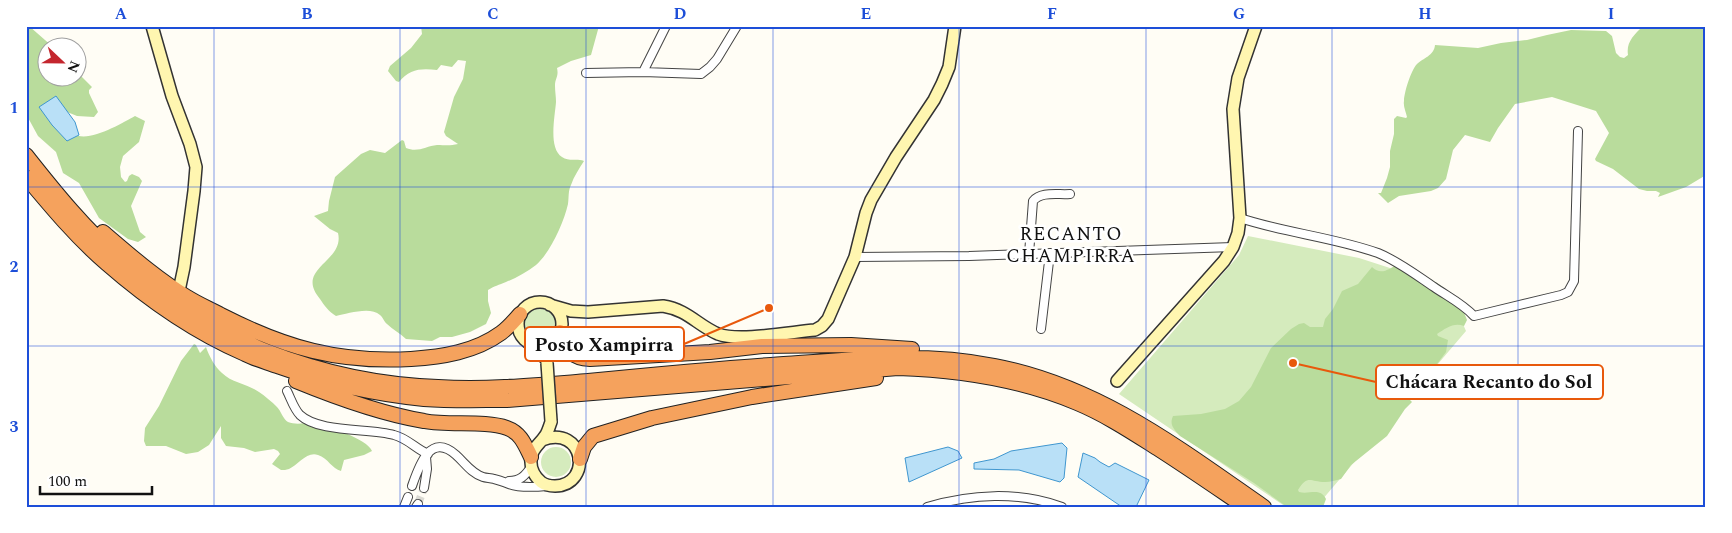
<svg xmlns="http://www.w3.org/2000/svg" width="1732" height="533" font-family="Spectral,serif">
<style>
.green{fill:#d5ebbd}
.forest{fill:#b9dc9c}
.water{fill:#b9e0f7;stroke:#3f96cf}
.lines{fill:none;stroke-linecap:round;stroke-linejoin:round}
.street-tunnel{stroke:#dbdad3;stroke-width:8;stroke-dasharray:8 4;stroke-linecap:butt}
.street-casing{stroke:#444;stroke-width:10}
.secondary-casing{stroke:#333;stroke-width:14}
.highway-casing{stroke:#222;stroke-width:16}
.street{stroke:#fff;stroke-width:8}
.secondary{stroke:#fff6b0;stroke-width:11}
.highway{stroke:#f5a25d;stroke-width:14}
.secondary-bridge-casing{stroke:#333;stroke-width:14;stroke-linecap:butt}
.secondary-bridge{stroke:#fff6b0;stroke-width:11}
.grid{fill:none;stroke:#1d4ed8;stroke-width:1;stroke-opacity:0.55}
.labels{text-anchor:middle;stroke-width:5;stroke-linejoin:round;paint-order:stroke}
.neighbourhood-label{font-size:19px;letter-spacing:1px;fill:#111;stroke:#fff}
.leader{fill:none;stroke:#e8590c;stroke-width:2}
.callout-dot{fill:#e8590c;stroke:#fff;stroke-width:2}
.callout{fill:#fff;stroke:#e8590c;stroke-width:2}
.callout-label{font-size:19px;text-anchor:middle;font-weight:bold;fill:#111}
.neatline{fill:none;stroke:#1d4ed8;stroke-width:2}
.grid-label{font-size:16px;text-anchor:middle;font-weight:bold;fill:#1d4ed8}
</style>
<rect width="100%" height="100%" fill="#fffdf5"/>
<path class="green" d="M1248 236 1359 258 1390 268 1431 293 1459 315 1466 331 1316 507H1286L1119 394 1239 255Z
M525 324a16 16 0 1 1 32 0a16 16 0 1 1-32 0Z
M541 462a15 15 0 1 1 30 0a15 15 0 1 1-30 0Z"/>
<path class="forest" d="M26 26H29L53 47 48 48V78H78V73L92 87 89 90V93L98 112 94 117 77 116 55 107C61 115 66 126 73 133 86 145 122 123 135 116L145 121 139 142 123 156 120 167 121 177 125 182 127 181 129 176 132 174 139 177 142 181 131 206 140 232 146 237 138 242 128 239 99 218 79 183 63 173 56 152 38 136 26 114Z
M421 26H599L591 55 571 61 557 68C559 77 555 78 555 86 555 91 556 97 556 102 555 116 548 148 562 157 569 162 577 158 584 161 579 169 574 176 571 185 568 191 569 197 568 204 564 222 550 253 536 265 527 272 516 278 506 282 499 285 494 286 488 290V301L491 313 486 324 470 332 452 337H440L432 341 406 339C400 333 393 330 387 324 384 322 383 317 380 315 370 306 347 314 336 316 329 312 324 305 320 299 294 268 345 262 338 233L330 229 314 216 328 211 329 201 335 177 361 154 370 150 385 153 402 140 404 141 406 148C418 153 426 146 437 145 445 145 450 146 458 144L446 136 444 132 454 97 463 79 466 61 458 60 452 67 441 65 437 70C421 68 409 69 399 82L396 81 388 71 390 66 411 48 422 34Z
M1643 26H1706V175L1686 187 1658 197 1660 193 1656 191H1647L1639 189 1613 169 1596 161 1595 159 1609 133 1596 111 1552 97 1515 104 1498 128 1490 142 1465 135 1453 150 1446 179 1438 188 1431 191 1399 196 1388 203 1378 193H1381L1387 178 1390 167V151L1394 134V119L1397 116 1406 118 1407 117C1406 112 1403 106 1404 101 1404 93 1411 70 1417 64 1423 58 1434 56 1435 45L1478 48 1501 43 1527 40 1547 35 1571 30 1606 31 1612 36 1616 53 1620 57 1624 58 1628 55C1626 42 1634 35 1643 26Z
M1398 264 1413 268 1440 285 1454 296 1461 305 1467 320 1464 326C1454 322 1446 328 1437 334L1438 336 1448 340 1446 352 1437 364 1431 378 1424 387 1415 393 1403 394 1398 397 1400 399 1410 400 1412 402 1405 409 1387 436 1351 465 1341 479C1336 480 1330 482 1325 482 1310 482 1308 474 1298 490L1299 492C1309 495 1320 487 1326 499L1323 507H1287L1254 483 1180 436C1174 429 1169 425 1173 416L1201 414 1225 409 1239 401 1251 387 1271 348 1291 329 1299 324 1304 323 1310 327H1323L1325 319 1333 309 1342 291 1358 284 1372 267C1381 276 1389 269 1398 264Z
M194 344 196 345 200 353 206 347C209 356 215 367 222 373 232 383 248 384 259 392 265 396 272 402 277 407 281 411 283 419 288 422 295 425 304 423 311 423 324 424 368 439 372 451L364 455 344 460 341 471C332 469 328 458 318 455 307 451 298 465 289 469 286 470 284 470 281 470L272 464 280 454 278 451 274 449 255 452 244 448 226 446 221 438V426L209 445 198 452 186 454 166 446H146L144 441 145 428 159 406 181 361Z"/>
<path class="water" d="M56 96 75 122 79 135 67 141 52 125 39 107Z
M1062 443 1067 448 1064 478 1060 482 1019 470 974 469V463L994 459 1011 451Z
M948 447 958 451 962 458 909 482 905 458Z
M1083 453 1095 458 1100 462 1109 467 1115 463 1149 480 1136 507H1122L1078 477Z"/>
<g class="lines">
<path class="street-tunnel" d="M418 504 424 488"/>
<defs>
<path id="street" d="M643 72 666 26
M586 73 643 72 701 74 710 67 717 59 737 26
M1240 218C1285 233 1333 237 1378 253 1398 261 1416 275 1434 287 1447 296 1463 304 1474 316L1561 295 1568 292 1574 281 1578 131
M1029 254 1033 201C1041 191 1058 195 1070 194
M855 257 969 256 1233 247
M1041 329 1050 253
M287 391C291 399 294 409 300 415 319 433 370 428 394 435 407 438 416 449 428 454
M509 481C520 481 525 476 531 467
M412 486C419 466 430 432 456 455 465 463 471 473 483 477 486 478 491 478 494 479 499 480 504 482 509 484 519 488 536 487 547 486
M424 488 427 469 426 457
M404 507 408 497
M416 507 418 504
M927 507C970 494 1019 491 1062 507"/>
<path id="secondary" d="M152 26 172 96 190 144 196 167 194 191 184 267 180 286 176 290
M518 324a22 22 0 1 1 44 0a22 22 0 1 1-44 0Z
M550 305 571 311 588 312 663 306C688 310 697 325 718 334 739 342 791 332 815 330L822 326 828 319 855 257 866 213 871 200 896 157 934 100 942 84 949 67 955 26
M531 344 547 360
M1117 381 1224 261 1233 247 1238 233 1240 218 1233 109 1238 78 1256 26
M542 440C585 424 593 485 555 486 550 486 545 485 541 482 534 476 530 467 531 458 532 448 540 444 545 436 548 432 549 427 551 422"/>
<path id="highway" d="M26 155C56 193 86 230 122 261 140 278 161 292 182 305 209 322 236 339 266 351 320 372 380 385 438 387 488 390 538 385 588 381 649 375 710 369 771 365 845 360 921 351 995 366 1099 386 1179 448 1264 507
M26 177C51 207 76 237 106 263 146 298 196 333 245 354 255 359 266 362 277 366 325 383 373 394 424 399 452 401 480 400 507 400L898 368C959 370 1020 379 1077 403 1106 415 1133 433 1160 450 1188 468 1217 488 1245 507
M103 232C130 255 157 279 187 297 198 304 210 309 221 315 286 348 338 363 411 359 442 357 475 352 501 333 508 328 514 321 520 314
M560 332C568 349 569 358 590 359L710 352 762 346 851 345 912 349
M296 381C335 397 382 414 424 421 449 426 484 420 507 428 521 433 525 445 531 457
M580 459 584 447 593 436 652 418 752 397 876 378"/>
</defs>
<use href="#street" class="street-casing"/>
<use href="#secondary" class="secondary-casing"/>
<use href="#highway" class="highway-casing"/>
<use href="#street" class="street"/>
<use href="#secondary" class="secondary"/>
<use href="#highway" class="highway"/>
<defs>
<path id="secondary-bridge" d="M547 363 551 421"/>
</defs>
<use href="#secondary-bridge" class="secondary-bridge-casing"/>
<use href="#secondary-bridge" class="secondary-bridge"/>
</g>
<path class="grid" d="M214 26V507M400 26V507M586 26V507M773 26V507M959 26V507M1146 26V507M1332 26V507M1518 26V507M26 187H1706M26 346H1706"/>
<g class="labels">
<g class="neighbourhood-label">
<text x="1071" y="240">RECANTO<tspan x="1071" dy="22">CHAMPIRRA</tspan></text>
</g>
</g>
<path class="leader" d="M769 308L684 344M1293 363L1376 382"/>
<g class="callout-dot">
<circle cx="769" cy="308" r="5"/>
<circle cx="1293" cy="363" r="5"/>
</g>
<g class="callout">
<rect x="525" y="327" width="159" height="34" rx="5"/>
<rect x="1376" y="365" width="227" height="34" rx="5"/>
</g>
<g class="callout-label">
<text x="604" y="351">Posto Xampirra</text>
<text x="1489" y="388">Chácara Recanto do Sol</text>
</g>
<rect width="1732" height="533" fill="none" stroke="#ffffff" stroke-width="55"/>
<g transform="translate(62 62) rotate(112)"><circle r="24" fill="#ffffff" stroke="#a0a0a0"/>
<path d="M0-4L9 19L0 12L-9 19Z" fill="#c4262e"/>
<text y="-8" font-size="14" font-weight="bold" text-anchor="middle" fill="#111111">N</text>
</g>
<path d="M40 486v8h112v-8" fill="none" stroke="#111111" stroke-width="2.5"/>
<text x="48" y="486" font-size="15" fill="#111111" stroke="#ffffff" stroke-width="4" paint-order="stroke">100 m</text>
<rect x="28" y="28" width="1676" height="478" class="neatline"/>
<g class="grid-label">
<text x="121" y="19">A</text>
<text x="307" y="19">B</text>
<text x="493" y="19">C</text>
<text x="680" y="19">D</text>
<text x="866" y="19">E</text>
<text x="1052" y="19">F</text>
<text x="1239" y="19">G</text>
<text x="1425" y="19">H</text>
<text x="1611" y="19">I</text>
<text x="14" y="113">1</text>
<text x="14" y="272">2</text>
<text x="14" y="432">3</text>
</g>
</svg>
